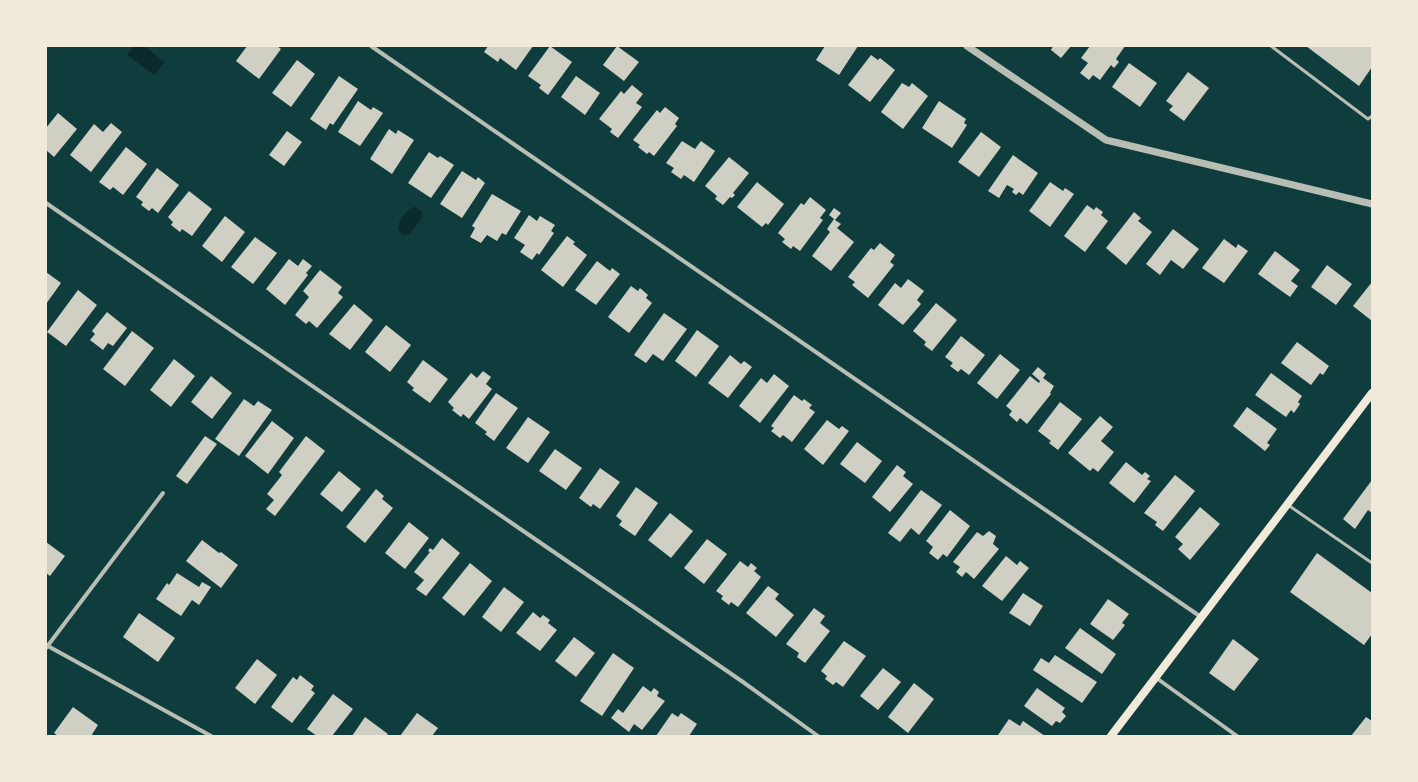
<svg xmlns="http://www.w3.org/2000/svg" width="1418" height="782" font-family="Montserrat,sans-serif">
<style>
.water{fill:#0a2a2b}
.building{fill:#cfcfc3}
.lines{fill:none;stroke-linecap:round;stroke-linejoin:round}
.service{stroke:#b8beb3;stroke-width:3}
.minor{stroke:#b8beb3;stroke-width:4}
.tertiary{stroke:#b8beb3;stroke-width:7}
.secondary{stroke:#f1e9da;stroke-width:8}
</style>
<rect width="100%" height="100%" fill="#0f3d3e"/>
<path class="water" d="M134 46H144L165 62 154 75 127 55Z
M415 207 422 212V217L410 234 403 235C401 233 398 231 398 227 399 220 408 208 415 207Z"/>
<path class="building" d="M247 46H277L281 49 259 79 236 61Z
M488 46H533L516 70 500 58 498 62 484 52Z
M550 46 572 62 548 95 539 88 541 85 528 76Z
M617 46 639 62 624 81 603 65Z
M825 46H858L839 75 816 60Z
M1053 46H1071L1061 58 1051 50Z
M1090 46H1125L1116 59 1119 62 1114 68 1111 65 1100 80 1093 75 1089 80 1080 73 1088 63 1081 58Z
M1306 46H1372V67L1359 86Z
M871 55 878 60 880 58 895 70 870 102 848 85Z
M297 60 315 74 291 107 272 93Z
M1129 63 1157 83 1140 107 1112 87Z
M1188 72 1209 88 1184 121 1169 110 1173 106 1166 101Z
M339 76 358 89 333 125 330 123 326 130 310 119Z
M576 76 600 93 585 115 561 97Z
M902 83 909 87 912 83 928 96 903 129 881 112Z
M632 85 643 94 636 103 642 107 618 138 610 132 612 129 599 119 621 91 624 94Z
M358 101 371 110 373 107 383 113 360 146 338 132Z
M939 101 966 119 964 123 967 125 952 148 922 128Z
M665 107 679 118 675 124 677 126 654 156 649 152 647 154 638 147 640 145 633 140 657 110 660 113Z
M58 113 77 129 54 157 46 150V128Z
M111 123 122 132 91 172 70 155 94 124 103 132Z
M389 129 396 134 398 130 414 140 392 174 370 159Z
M287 131 302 142 284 166 269 155Z
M981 132 1001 147 979 177 958 162Z
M682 141 695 149 701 141 715 151 694 182 684 175 681 179 671 172 674 168 666 163Z
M126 147 147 164 123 195 113 187 110 190 99 182Z
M429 152 438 158 440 156 454 165 431 198 408 183Z
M1013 155 1038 173 1023 195 1019 192 1016 195 1012 192 1014 189 1007 185 999 198 988 191Z
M729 157 749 173 733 193 735 195 732 198 730 197 723 205 715 199 717 196 705 186Z
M157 168 179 185 158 213 152 208 149 211 141 205 143 202 136 197Z
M462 171 476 180 478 177 485 183 462 218 440 204Z
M757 182 784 204 768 225 766 223 762 227 737 207Z
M1050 182 1063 191 1065 188 1074 194 1050 227 1029 211Z
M189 191 212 209 192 236 182 229 180 232 171 225 173 222 168 217Z
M492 194 521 211 506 235 502 233 497 241 487 235 481 243 470 237 475 228 472 226Z
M810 197 826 210 820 218 823 220 800 251 793 246 791 249 782 242 785 239 778 233 801 203 804 205Z
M1087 205 1094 210 1096 207 1103 212 1101 215 1108 221 1085 252 1064 236Z
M834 208 841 213 835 220 841 224 837 228 854 242 831 271 812 256 830 232 827 229 834 219 829 215Z
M1134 212 1141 218 1138 221 1152 232 1126 265 1106 248Z
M529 215 537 221 540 216 555 225 551 231 554 233 539 255 537 253 532 260 520 252 525 245 514 238Z
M225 216 245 232 222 262 202 246Z
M1173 229 1199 249 1183 269 1171 260 1160 275 1146 264Z
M567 236 575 242 573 244 587 255 563 287 541 270Z
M255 237 277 253 253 284 231 267Z
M1224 239 1236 248 1238 244 1248 251 1224 283 1202 268Z
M880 243 895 255 890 262 894 265 868 298 852 285 855 282 848 277 871 248 874 250Z
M1275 251 1300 270 1291 281 1298 286 1290 297 1258 274Z
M289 259 298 266 303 259 312 266 306 273 308 275 285 305 266 289Z
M597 261 610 271 612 268 620 274 596 305 575 290Z
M1327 265 1352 284 1336 305 1311 287Z
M320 270 342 287 338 293 343 297 317 328 309 321 306 324 295 315 309 297 303 291Z
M46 272 61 283 46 304Z
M908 279 924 291 917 300 921 304 903 325 878 305 895 283 901 288Z
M1372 282V321L1353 306Z
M631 286 638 291 640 288 648 295 646 298 652 303 629 333 608 317Z
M78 290 97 305 66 346 47 332Z
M936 303 957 320 932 351 924 345 926 342 913 331Z
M354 304 373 320 350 350 329 334Z
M107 312 127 328 113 346 108 343 103 350 90 340 95 334 92 331Z
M664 313 687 329 663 361 653 354 646 363 634 355Z
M386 325 411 345 390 372 365 352Z
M697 330 719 346 696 377 675 361Z
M132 331 154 348 125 386 103 369Z
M961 336 985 355 969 375 961 369 958 372 950 366 953 363 945 357Z
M1297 342 1329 366 1323 375 1320 373 1311 385 1281 363Z
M1000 354 1020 370 997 399 977 383Z
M730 355 741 364 744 361 752 367 728 398 708 383Z
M174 359 195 376 171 407 150 390Z
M423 360 448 379 430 403 412 390 414 388 407 382Z
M1038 367 1046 374 1043 378 1054 386 1050 393 1051 394 1027 424 1020 418 1017 422 1009 415 1012 411 1006 406 1030 376 1039 383 1040 381 1032 374Z
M483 371 491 377 486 384 492 389 469 419 463 414 461 417 452 410 454 408 448 402 471 373 477 378Z
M1271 373 1302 396 1298 402 1300 404 1294 413 1291 410 1286 417 1255 395Z
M774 374 789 386 760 423 739 406 761 378 767 383Z
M211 376 232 393 212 419 191 402Z
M496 393 518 408 494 441 485 434 487 432 475 423Z
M794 395 802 401 804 399 812 405 809 408 815 412 792 442 783 435 780 438 771 431 774 428 771 426Z
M244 399 254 406 258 401 272 410 239 456 215 439Z
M1060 402 1082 419 1058 450 1049 443 1051 441 1038 431Z
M1247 407 1277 429 1267 443 1270 445 1265 451 1233 426Z
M1100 416 1113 427 1101 441 1114 452 1098 472 1093 468 1090 471 1068 453Z
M528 417 550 432 528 463 506 448Z
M827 420 839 429 842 426 849 431 823 465 804 449Z
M272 421 294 438 268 474 245 456Z
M205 436 217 444 187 484 176 476Z
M306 436 325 451 275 516 266 509 274 500 267 494 282 475 279 472Z
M857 442 882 461 865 483 840 464Z
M555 449 582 468 566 490 539 471Z
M1126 462 1142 475 1145 472 1150 476 1147 479 1151 481 1134 503 1109 483Z
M897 465 906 472 903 476 913 484 890 512 872 497Z
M600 468 620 482 600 509 593 504 591 507 579 498Z
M339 471 361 489 342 512 320 494Z
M1175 475 1195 491 1163 531 1155 525 1157 522 1144 513Z
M1372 480V513L1368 510 1355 529 1343 519Z
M636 487 658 503 635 536 619 525 622 521 616 516Z
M376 489 384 496 382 499 393 508 365 543 346 527Z
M921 490 942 505 919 535 911 528 900 542 888 533Z
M1200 507 1220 524 1190 560 1178 549 1183 544 1175 537Z
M950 510 970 526 947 557 943 554 938 560 929 553 933 547 926 541Z
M670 513 693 531 671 558 648 540Z
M409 522 429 538 405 569 385 553Z
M989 531 996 536 993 544 999 549 974 579 966 572 962 577 956 572 960 567 953 562 977 532 983 536Z
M442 538 460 553 426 596 416 589 424 580 414 572 430 552 428 551 430 548 433 550Z
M707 539 727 554 704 584 684 568Z
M202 540 219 553 221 552 238 565 221 588 186 561Z
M46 542 65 556 50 576 46 573Z
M1317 553 1372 593V634L1364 645 1290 592Z
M1006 556 1017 565 1020 561 1029 568 1002 601 982 586Z
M740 561 748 567 751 563 757 568 754 571 761 577 738 607 731 602 729 605 721 599 723 596 716 591Z
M470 563 492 581 464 616 442 598Z
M177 573 199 587 202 582 211 587 199 605 192 600 181 616 156 599 167 583 169 585Z
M768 586 779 594 775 599 794 615 776 637 746 613Z
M504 587 524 602 501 632 482 617Z
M1023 593 1043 606 1030 626 1009 613Z
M1108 599 1129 614 1122 623 1125 625 1113 640 1090 624Z
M814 608 825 616 820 623 830 631 805 663 797 657 799 653 786 644Z
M533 612 540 618 543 615 550 620 548 623 557 630 540 651 516 633Z
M139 613 175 638 158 662 123 637Z
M1080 628 1116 654 1102 674 1065 648Z
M574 637 595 653 576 677 555 661Z
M1233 639 1259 659 1234 691 1209 673Z
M844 641 866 656 843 687 836 682 833 685 825 679 827 676 821 671Z
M613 653 634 668 602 716 580 701Z
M1055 655 1097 682 1082 703 1033 670 1041 658 1049 663Z
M257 659 277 675 255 704 235 688Z
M883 668 901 682 878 710 860 696Z
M300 675 314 686 311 690 315 693 292 723 271 707 293 677 297 680Z
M914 683 934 699 908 733 888 717Z
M643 686 651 692 654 688 659 692 657 696 665 701 642 730 634 724 629 732 611 718 618 709 623 713Z
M1037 688 1065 708 1062 712 1066 716 1060 723 1056 721 1052 726 1024 706Z
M333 694 353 709 332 736H317L307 729Z
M73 707 98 725 91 736H58L54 733Z
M417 713 438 728 432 736H400Z
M672 713 678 717 681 713 697 724 689 736H656Z
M365 717 388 734 386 736H352Z
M1366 717 1372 721V736H1351Z
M1009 719 1020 726 1023 721 1045 736H1000L998 735Z"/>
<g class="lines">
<path class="service" d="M1271 46 1368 119 1372 116
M1288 505 1372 563"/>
<path class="minor" d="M371 46 1201 617
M46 203 743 682 818 736
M46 645 211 736
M46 648 163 493
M1155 677 1237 736"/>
<path class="tertiary" d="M967 46 1106 140 1372 204"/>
<path class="secondary" d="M1111 736 1372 393"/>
</g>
<rect width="1418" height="782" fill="none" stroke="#f1e9da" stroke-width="94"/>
</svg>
